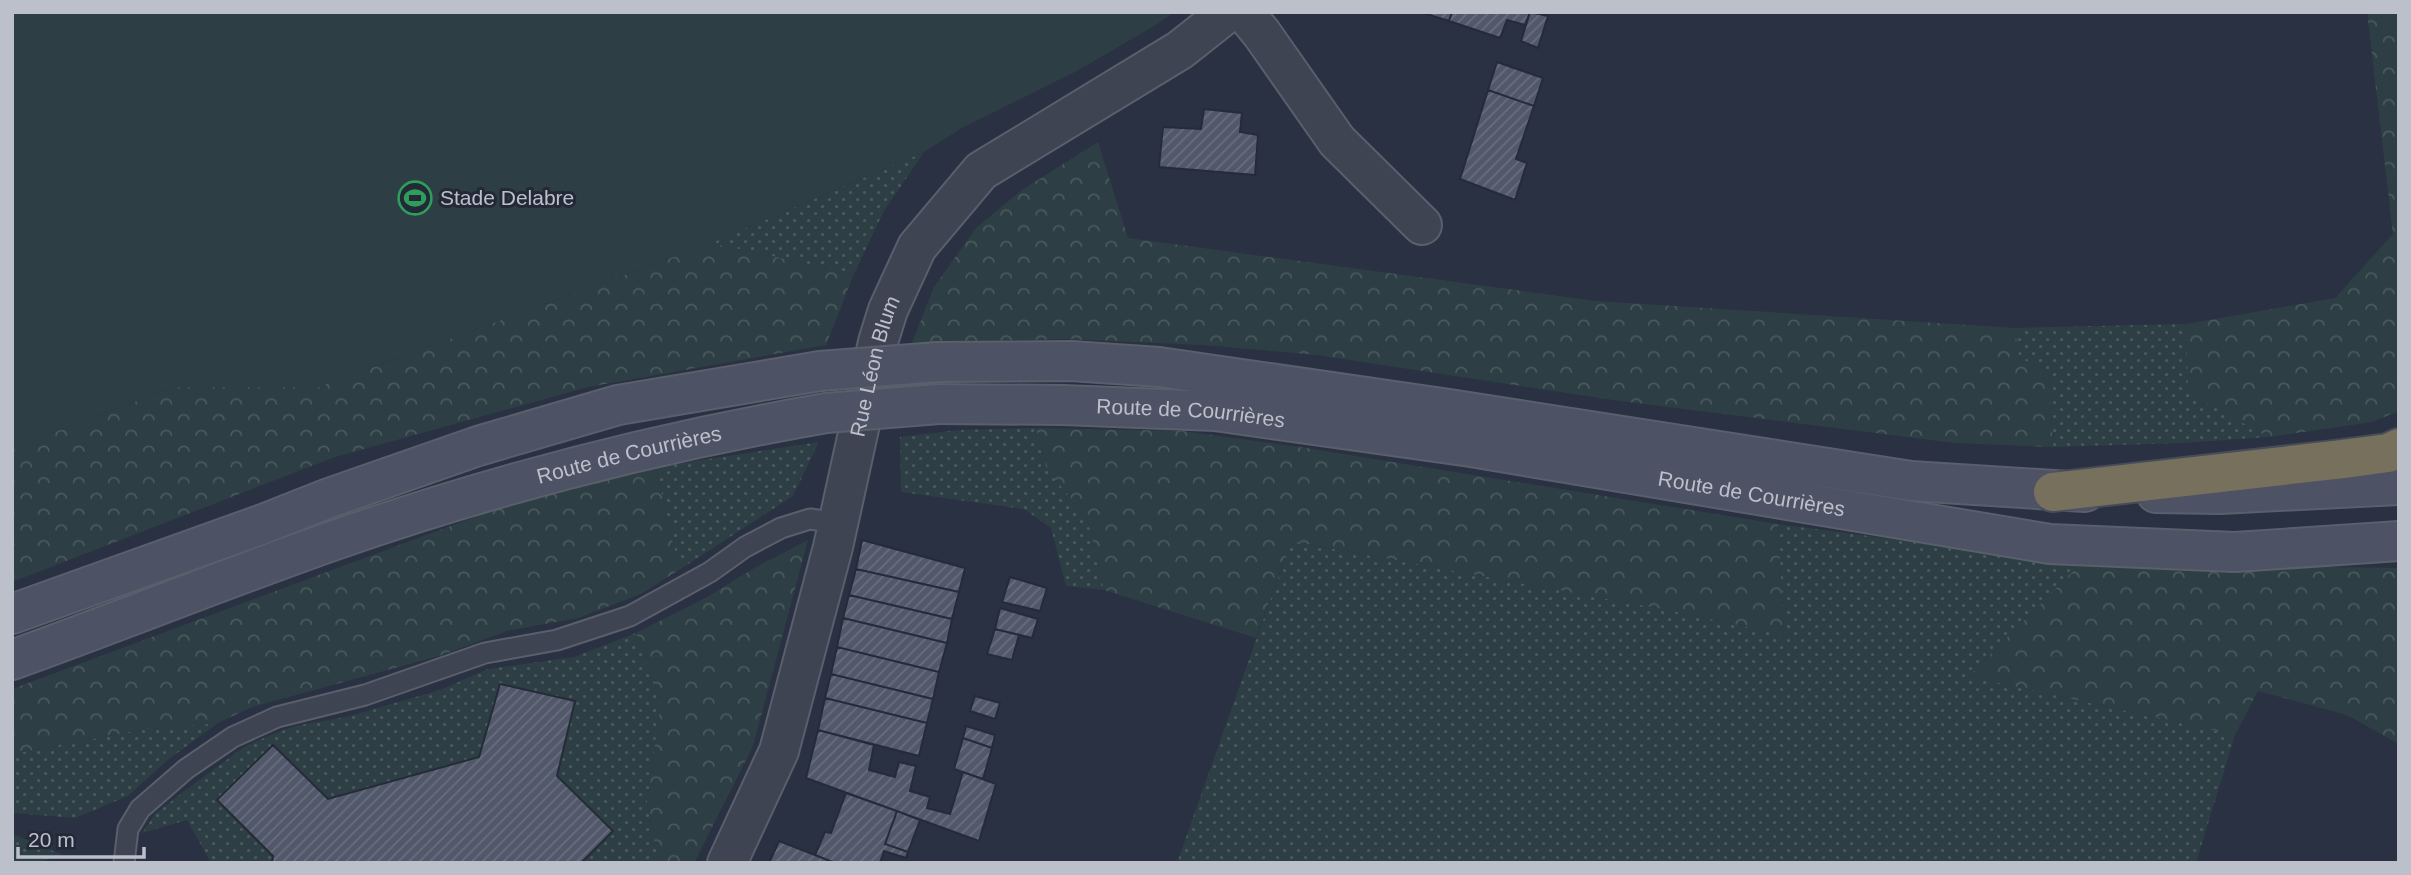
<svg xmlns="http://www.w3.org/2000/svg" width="2411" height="875" font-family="Arial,sans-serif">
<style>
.grass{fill:url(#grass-dots)}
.forest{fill:url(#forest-crowns)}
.garden{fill:#2d3f44}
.building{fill:url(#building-hatch);stroke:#252b39;stroke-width:2}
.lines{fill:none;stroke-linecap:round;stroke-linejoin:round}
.lane-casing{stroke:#5a5f6c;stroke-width:23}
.street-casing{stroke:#5a5f6c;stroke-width:42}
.secondary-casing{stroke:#5a5f6c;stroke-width:42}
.highway-casing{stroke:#464c59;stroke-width:42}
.lane{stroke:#3e4452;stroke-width:19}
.street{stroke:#3e4452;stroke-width:38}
.secondary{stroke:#4d5364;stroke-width:38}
.highway{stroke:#77705c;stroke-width:38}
.secondary-bridge-casing{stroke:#5a5f6c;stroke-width:42;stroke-linecap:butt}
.secondary-bridge{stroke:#4d5364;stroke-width:38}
.labels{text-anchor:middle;stroke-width:6;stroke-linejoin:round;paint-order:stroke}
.poi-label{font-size:21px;fill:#bcc0cb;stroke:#232937;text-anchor:start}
.street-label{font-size:21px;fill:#bcc0cb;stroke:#232937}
</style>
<defs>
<pattern id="grass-dots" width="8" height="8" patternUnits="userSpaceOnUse" patternTransform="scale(1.75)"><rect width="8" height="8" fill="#2d3f44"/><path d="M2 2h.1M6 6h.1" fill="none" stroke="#4a595e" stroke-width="1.8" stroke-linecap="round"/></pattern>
<pattern id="forest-crowns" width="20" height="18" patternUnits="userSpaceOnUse" patternTransform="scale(1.75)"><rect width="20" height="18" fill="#2d3f44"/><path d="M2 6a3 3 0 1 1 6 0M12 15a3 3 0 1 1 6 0" fill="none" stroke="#4a595e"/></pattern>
<pattern id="building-hatch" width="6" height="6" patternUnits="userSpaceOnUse" patternTransform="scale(1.75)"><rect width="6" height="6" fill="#51586a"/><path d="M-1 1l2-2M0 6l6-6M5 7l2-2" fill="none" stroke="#686e7e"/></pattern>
</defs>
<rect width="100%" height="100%" fill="#2a3142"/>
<path class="grass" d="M924 152 884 211 854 274 711 243Z
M2186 324 2189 392 2268 437 2181 443 2053 447 2049 371 2019 358 2015 328Z
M1036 428 1047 470 1087 517 1104 590 1066 586 1051 528 1024 509 901 492 900 437 959 430Z
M819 442 793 496 679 570 656 467Z
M1778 524 2080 564 1969 676 2235 735 2196 863H1177L1291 541 1673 611 1784 635Z
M636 633 661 701 647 803 657 855 653 863H586L584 860 557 776 575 701 500 684 479 757 328 799 273 745 272 863H211L187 820 142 833 155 814 187 789 244 747 268 736 295 726 346 717 440 690 488 669 574 657Z
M218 723 169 759 128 796 75 818 12 813V754L140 730Z
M12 835 18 836 63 855 37 863H12Z"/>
<path class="forest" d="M2367 12H2399V411L2372 422 2268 437 2188 392 2186 324 2335 298 2393 234Z
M1098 142 1128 238 1596 301 2015 328 2019 358 2049 371 2053 447 1955 443 1620 401 1317 355 1204 345 1066 339 912 343 934 287 976 228 1022 190Z
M711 243 854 274 826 345 588 387 335 457 12 582V448L174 387H318Z
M1036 428 1182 431 1306 448 1778 524 1784 635 1673 611 1291 541 1256 638 1104 590 1087 517 1047 470Z
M656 467 679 570 641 594 578 618 507 631 439 656 252 707 218 723 140 730 12 754V689L510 504Z
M808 540 753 746 694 863H653L657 855 647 803 661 701 636 633 709 596 756 567Z
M2080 564 2399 568V744L2347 715 2258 691 2235 735 1969 676Z"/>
<path class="garden" d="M12 12H1174L1156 25 1077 71 962 128 924 152 711 243 318 387H174L12 448Z"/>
<path class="building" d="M1420 12H1452L1449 21Z
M1452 12H1530L1525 25 1507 20 1500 38 1449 21Z
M1530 12 1548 16 1538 48 1521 41Z
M1497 62 1543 78 1534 106 1488 90Z
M1488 90 1534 106 1516 159 1527 163 1515 200 1460 179Z
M1204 109 1242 113 1240 132 1258 135 1255 175 1159 167 1163 127 1201 129Z
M862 540 965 568 959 592 856 569Z
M856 569 959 592 952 619 849 595Z
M1010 577 1047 588 1040 611 1002 602Z
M849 595 952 619 947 643 843 618Z
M1000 608 1038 619 1032 638 995 629Z
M843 618 947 643 939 672 837 647Z
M995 629 1019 635 1012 660 987 654Z
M837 647 939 672 933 699 831 674Z
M831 674 933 699 927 723 825 698Z
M500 684 575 701 557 776 613 831 581 863H272L273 856 217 800 273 745 328 799 479 757Z
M975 696 1000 703 995 719 970 711Z
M825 698 927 723 919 756 818 730Z
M966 726 995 735 992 748 963 738Z
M818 730 874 745 869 770 895 777 899 762 916 766 910 791 930 797 927 808 950 814 963 772 996 784 979 841 806 778Z
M963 738 992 748 983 779 954 769Z
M846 793 897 811 885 844 908 852 906 858 884 851 880 863H835L815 855 825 832 831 833Z
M897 811 920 820 908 852 885 844Z
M779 841 815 855 835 863H769Z"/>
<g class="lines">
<defs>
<path id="lane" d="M124 863 128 829 140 809 186 769 233 737 277 717 365 695 485 653 557 640 630 616 710 572 745 547 781 528 810 519 839 523"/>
<g id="street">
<path d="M1244 12 1262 34 1337 141 1422 225"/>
<path id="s1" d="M727 863 779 751 833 547 878 342 888 310 917 247 981 171 1180 50 1228 12"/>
</g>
<g id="secondary">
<path d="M938 362 1071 361 1159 367 1449 409 1911 481 2085 492"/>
<path id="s2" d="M939 404 1063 405 1215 411 1471 447 2050 544 2235 552 2399 541"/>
<path d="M2156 493 2220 494 2399 485"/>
<path d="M12 614 263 524 329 498 478 446 618 405 820 371"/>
<path id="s3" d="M12 660C120 621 227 578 335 540 495 484 659 442 826 413"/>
</g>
<path id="highway" d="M2053 492 2343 459 2388 453 2399 448"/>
</defs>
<use href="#lane" class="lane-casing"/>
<use href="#street" class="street-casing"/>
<use href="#secondary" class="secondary-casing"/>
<use href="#highway" class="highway-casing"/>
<use href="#lane" class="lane"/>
<use href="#street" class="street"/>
<use href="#secondary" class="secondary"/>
<use href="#highway" class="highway"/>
<defs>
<path id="secondary-bridge" d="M820 371 938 362
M826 413 939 404"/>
</defs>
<use href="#secondary-bridge" class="secondary-bridge-casing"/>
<use href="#secondary-bridge" class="secondary-bridge"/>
</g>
<defs>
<symbol id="stadium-ring" viewBox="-11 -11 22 22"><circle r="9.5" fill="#232937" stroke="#2e9e5b" stroke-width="1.5"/><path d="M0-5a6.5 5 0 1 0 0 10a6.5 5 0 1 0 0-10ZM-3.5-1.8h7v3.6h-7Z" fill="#2e9e5b"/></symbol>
</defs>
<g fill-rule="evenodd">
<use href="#stadium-ring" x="396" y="179" width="38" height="38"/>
</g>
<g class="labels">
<g class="poi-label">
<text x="440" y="205">Stade Delabre</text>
</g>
<g class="street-label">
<text dy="7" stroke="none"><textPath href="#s1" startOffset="520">Rue Léon Blum</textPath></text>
<text dy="7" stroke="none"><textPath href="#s2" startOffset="252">Route de Courrières</textPath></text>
<text dy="7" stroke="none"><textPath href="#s3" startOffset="651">Route de Courrières</textPath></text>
<text dy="7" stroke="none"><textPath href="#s2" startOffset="819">Route de Courrières</textPath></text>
</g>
</g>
<rect width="2411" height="875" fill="none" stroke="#bcc0cb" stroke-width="28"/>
<path d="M18 847v10h126v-10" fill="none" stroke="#bcc0cb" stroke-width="3.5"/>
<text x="28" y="847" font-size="21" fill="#bcc0cb" stroke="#232937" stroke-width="5" paint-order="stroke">20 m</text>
</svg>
